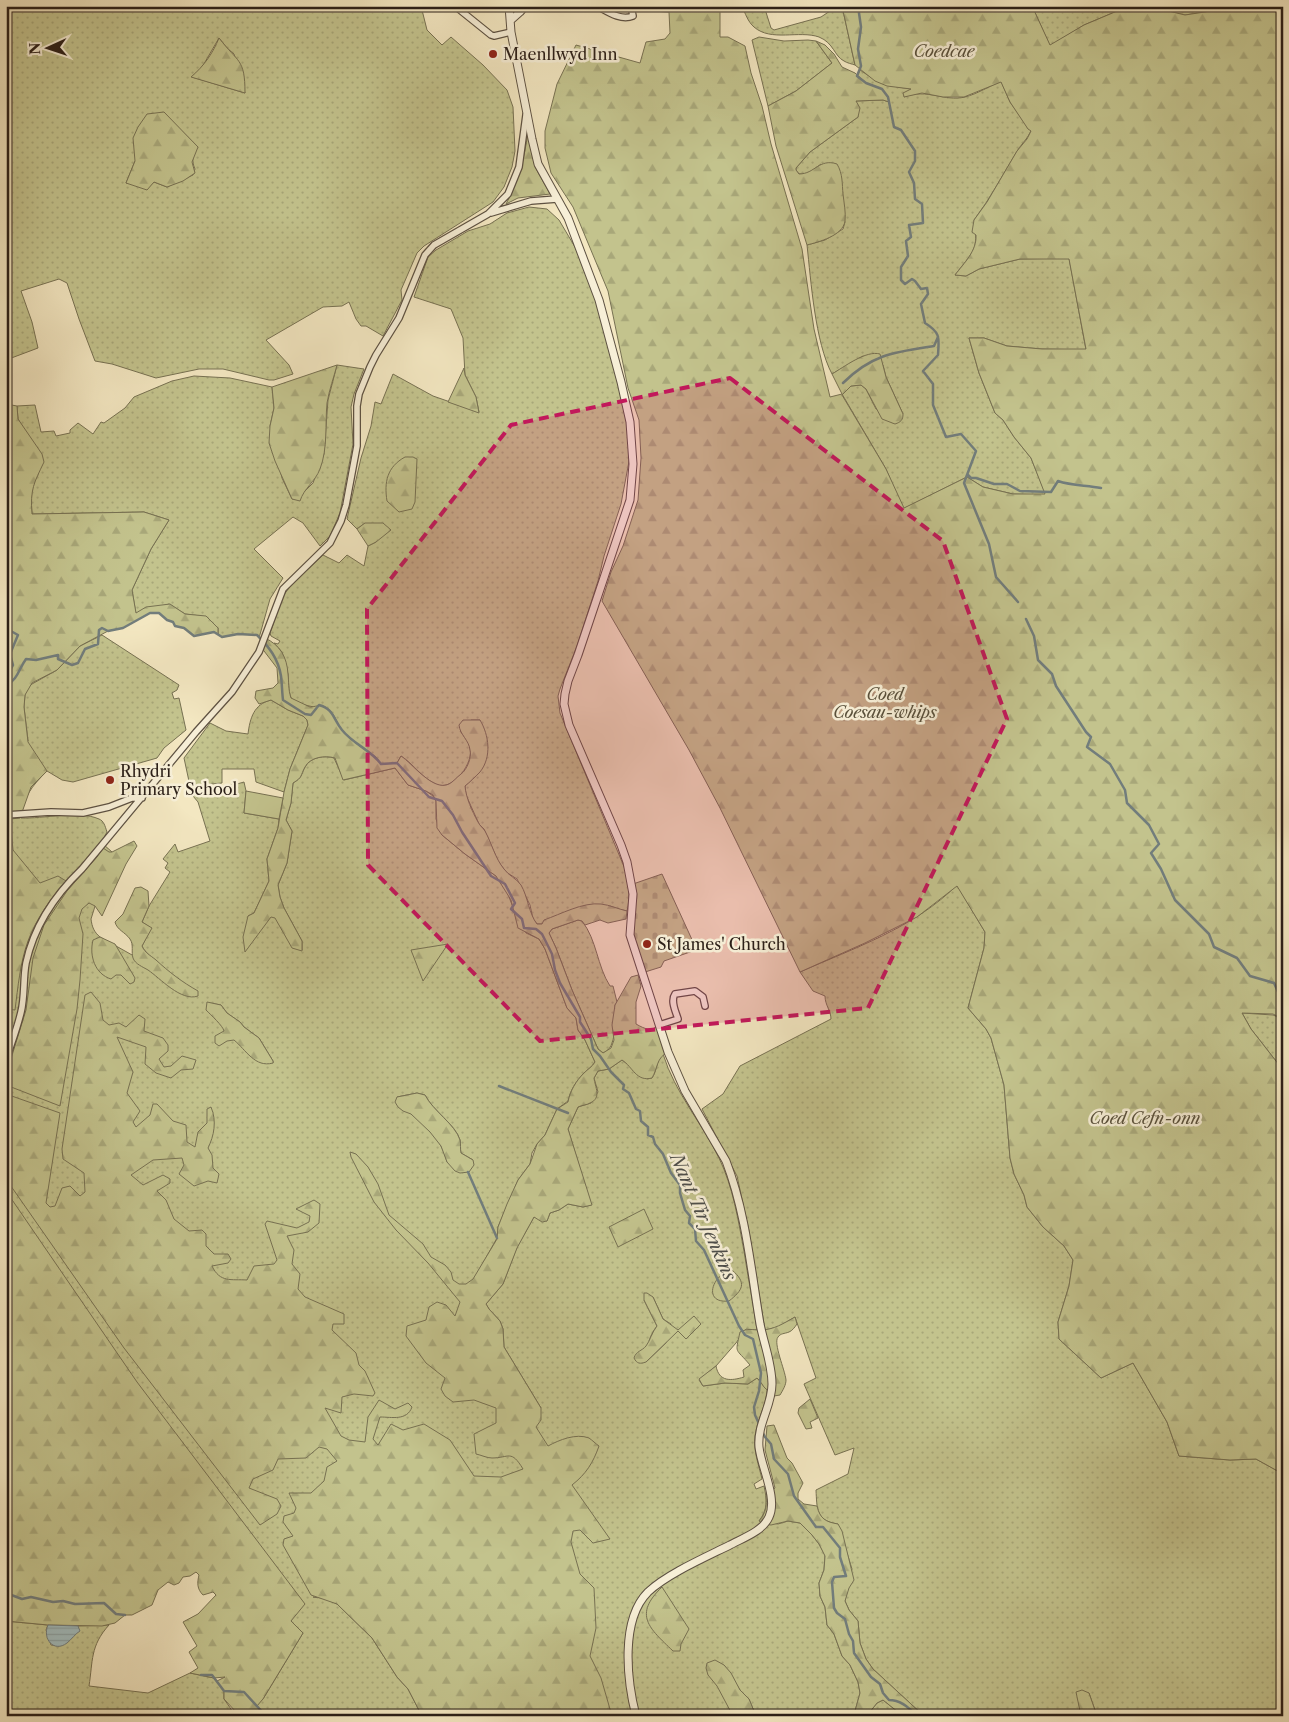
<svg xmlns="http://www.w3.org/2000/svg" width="1289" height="1722" font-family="'Libre Caslon Text',serif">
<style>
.grass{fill:url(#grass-dots);stroke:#777152;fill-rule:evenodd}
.forest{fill:url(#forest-firs);stroke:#777152}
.cemetery{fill:url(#cemetery-stones);stroke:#777152}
.pitch{fill:#c3c38d;stroke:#777152}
.water{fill:url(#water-rules);stroke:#727d7c}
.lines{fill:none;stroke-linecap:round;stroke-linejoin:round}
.stream{stroke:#727d7c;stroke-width:2.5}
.minor-casing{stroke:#5d5142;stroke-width:8}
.tertiary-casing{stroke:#5d5142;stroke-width:9}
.minor{stroke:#f7efd7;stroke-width:5.5}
.tertiary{stroke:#f7efd7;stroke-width:7}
.marked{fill:#c2185b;fill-opacity:0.2;stroke:#c2185b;stroke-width:4;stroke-dasharray:10 6;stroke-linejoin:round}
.poi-dot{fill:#8f2418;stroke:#f7efd7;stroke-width:2}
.labels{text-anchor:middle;stroke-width:5;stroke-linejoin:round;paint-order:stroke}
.park-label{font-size:16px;font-style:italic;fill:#59503b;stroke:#f7efd7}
.poi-label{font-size:16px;fill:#2b1f18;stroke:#f7efd7;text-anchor:start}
.water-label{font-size:18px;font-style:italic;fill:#4e4e4a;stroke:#f7efd7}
</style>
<defs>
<pattern id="grass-dots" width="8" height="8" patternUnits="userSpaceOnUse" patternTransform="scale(1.25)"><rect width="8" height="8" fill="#c3c38d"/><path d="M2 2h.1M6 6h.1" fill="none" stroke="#a8a779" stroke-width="1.8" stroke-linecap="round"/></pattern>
<pattern id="forest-firs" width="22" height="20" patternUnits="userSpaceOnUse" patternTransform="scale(1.25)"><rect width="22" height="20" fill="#c3c38d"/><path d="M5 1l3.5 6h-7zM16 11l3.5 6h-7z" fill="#a8a779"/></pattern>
<pattern id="cemetery-stones" width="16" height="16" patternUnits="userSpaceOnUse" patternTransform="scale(1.25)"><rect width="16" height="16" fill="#c3c38d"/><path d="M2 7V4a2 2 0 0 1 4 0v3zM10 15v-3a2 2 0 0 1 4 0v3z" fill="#a8a779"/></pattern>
<pattern id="water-rules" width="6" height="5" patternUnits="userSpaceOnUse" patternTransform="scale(1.25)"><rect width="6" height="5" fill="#a1bcbe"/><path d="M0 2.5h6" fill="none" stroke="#8ba1a3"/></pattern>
</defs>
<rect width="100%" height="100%" fill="#f3e7c1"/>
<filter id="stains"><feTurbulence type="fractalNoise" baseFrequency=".004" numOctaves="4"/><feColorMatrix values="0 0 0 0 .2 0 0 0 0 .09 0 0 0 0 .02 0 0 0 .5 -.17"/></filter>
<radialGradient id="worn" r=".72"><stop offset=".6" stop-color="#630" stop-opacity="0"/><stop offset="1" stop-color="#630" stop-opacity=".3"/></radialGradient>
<path class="grass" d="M6 6H421L427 30 442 45 451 37 483 65 507 90 513 107 515 151 512 167 504 187 493 202 424 246 417 253 401 290 402 300 383 336 366 326H361L356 319 349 302 342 306 323 307 266 340 289 365 293 374 274 380H269L223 369H199L156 378 112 364 95 361 79 319 67 283 59 279 21 291 32 322 38 348 6 360ZM219 38 227 48 234 54 245 93 192 77 201 69ZM182 131 197 147C193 156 191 160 195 169L193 175 167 187 154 182 150 186 126 183 135 161Z
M742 6H764L771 28 774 30 821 17 830 11 829 6H842L855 65C852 64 847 63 844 61 834 56 834 43 819 37 799 30 771 42 754 27 748 22 745 13 742 6Z
M1032 6H1228L1211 11 1185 15 1160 9H1122L1084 25 1050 46Z
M759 37 784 41 808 40 816 41 832 63 796 91 768 106 752 40Z
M860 70C880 84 888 86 912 89L904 97C928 88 944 102 965 97 977 94 990 86 1001 81L1010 102 1031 131C1027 140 1020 145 1016 153 1002 176 990 199 974 220 979 251 973 251 955 275L966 276 979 269 1020 259 1069 258 1086 350 1042 349 1007 346 984 338H969L979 373 995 413 1003 420 1014 437 1031 458 1046 495 1013 494 983 487 967 477 903 509 886 469 842 394 851 386 861 385 866 389 876 409 903 414 886 377 883 365 863 356 832 374C815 342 811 281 807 245L825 240 843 229 845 222 821 164 807 174H799L796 170V168L810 152 858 117 856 101 883 100 889 102 882 89 866 83 857 76Z
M529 207 547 209 559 220 575 247 592 288 612 357 627 423 630 456 621 504 604 556 598 581 577 646 560 689 558 696 560 713 625 869C628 883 631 895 627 911L618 909 610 906 542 924H537L533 919 530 905 517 879 506 872 498 861 484 829 479 824 466 795 465 786 479 773 480 720H471L460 731C464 736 469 742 470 748 474 762 454 790 438 785 422 779 414 764 401 756L397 763 381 764 376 757 353 741 314 707 300 704 291 698 289 691 288 674 282 652 274 643 278 644 280 641 271 636 270 633 283 596 292 584 323 555 339 563 347 555 364 566 368 546 376 542 365 523 357 529 347 519 361 458 371 426 375 402 381 404 393 374 433 396 479 412 476 397 465 375 463 338 451 309 414 297 428 257 436 250 468 231 490 224 507 213Z
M337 365 364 369 354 394 351 407 353 444 340 513 330 536 320 546 303 523 293 517 254 549 283 578 270 599 259 638 257 635 238 634 222 637 218 634V628L201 616 185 614 169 604 136 614 132 590 151 549 169 520 144 512 32 514C31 500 30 487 38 475L27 434 18 419 17 406 35 405 41 432 54 431 56 436 70 433V430L78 423 93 434 101 422 104 423 125 408 134 397 172 381 194 376 230 378 272 387 274 408 270 426 282 478 292 499H297L313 483 324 454 328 400Z
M102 635 179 685 177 690 172 693 174 699 179 698 186 730 164 748 157 758 73 782 62 780 47 771C31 787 24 796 21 818 43 819 79 810 99 819 104 821 105 826 107 832L101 843 66 881 68 883 103 844 112 852 91 919C92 927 94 932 100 937L182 983C173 976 145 954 142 946L151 928 142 922 149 906 170 872 165 868 168 863 163 859 175 844 178 852 210 841 198 802 193 796C203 787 230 787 244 782L246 791 244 813 279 819 278 828 267 859 269 881 254 913 248 916 255 928 269 894 302 950V941L284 908 280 897 278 885 287 863 292 831 286 820 291 803 293 783C303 777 300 776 305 767 310 757 325 755 334 758L344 780 395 768 408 785 426 791 433 796 436 801V819L442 835 465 854 496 876 506 889 514 910 526 933 539 939 545 949 567 1008 576 1018 578 1030 585 1040 595 1062C592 1067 588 1069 584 1073 576 1081 570 1091 568 1101L557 1109 545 1135 537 1144 532 1153 530 1164 518 1180 498 1227 497 1238 461 1302 541 1408 504 1347 503 1329 500 1321 489 1309 486 1304 503 1284 517 1247 534 1217 547 1221 550 1213 559 1210 568 1204 583 1207 591 1205 568 1129 578 1107 591 1103 598 1092 594 1078 598 1071 609 1069 622 1060 647 1079 652 1078C657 1071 656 1061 663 1054 675 1093 702 1123 719 1158 733 1187 738 1219 744 1251 748 1277 753 1303 757 1330L746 1329 736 1343 716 1366 699 1380 703 1386 725 1383 748 1384 757 1378 767 1390C766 1406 757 1420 755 1436 753 1450 759 1466 762 1479L754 1484 756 1489 764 1486C767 1500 768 1509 759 1521L778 1524 788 1521 800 1523 812 1535 819 1544 825 1555 824 1570 819 1583 820 1596 825 1607 827 1625 834 1634 842 1656 850 1665 858 1682 860 1693 855 1711 858 1714 869 1713 877 1703 883 1700 903 1716H756L749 1699 740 1690 724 1665 753 1716H513L540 1619 313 1597 325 1598 337 1604 372 1638 397 1677 408 1689 422 1716H266L256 1706 263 1699 303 1633 291 1621 216 1595 191 1565 6 1593V711L28 741 24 707 25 695 27 689 32 684 57 670 80 646ZM209 1003 221 1005 227 1013 240 1022 244 1027 259 1038 273 1061V1063ZM417 1093 425 1095C433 1111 456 1125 460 1140 461 1144 460 1149 461 1153L473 1160 447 1162C446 1158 444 1152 442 1148 435 1132 410 1112 397 1097ZM653 1297 663 1319 671 1324 666 1343 646 1362C647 1348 648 1337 657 1326L644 1300Z
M271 700 288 710 303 716 307 720 308 725 290 769 284 792 256 782 254 769H222V783L190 786 184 758 210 723 226 731 248 734C250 718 254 704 271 700Z
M957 885 985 932 984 948 968 1008 986 1029 991 1038 1004 1085 1010 1158 1014 1174 1024 1195 1027 1207 1043 1227 1064 1246 1073 1260 1069 1286 1058 1322 1059 1339 1101 1378 1133 1363 1167 1422 1179 1456 1230 1460 1256 1459 1283 1474V1716H1097L1089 1693 1077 1692 1081 1716H924L873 1669 866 1659 860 1643 858 1621 849 1610 845 1601 852 1569 838 1524C816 1521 817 1509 816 1490L848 1474 854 1448 835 1455 804 1384 816 1378 795 1317 778 1327 765 1330 749 1231 737 1176 702 1109 723 1094 740 1066 831 1019C831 1011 825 1005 825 996L813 991 800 972C854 948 914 928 957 885Z
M578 920 582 921C597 940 597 966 610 986H613L617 1002 615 1005C614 1019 618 1048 603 1053L598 1049 572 990 556 948 549 933 552 929Z
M1242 1013 1273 1015 1283 1019V1070L1251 1029Z
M6 1621 48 1625 46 1630 51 1645C65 1648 70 1639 79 1631L78 1626 109 1625C90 1646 93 1661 89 1686L148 1693 190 1673 214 1678 224 1691V1699L231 1709 232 1716H93L92 1710 73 1712 72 1716H6Z"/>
<path class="forest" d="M650 6H720V37H728L745 46 751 73 762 106 771 144 802 249 814 329 830 397 842 394 832 374C844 367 866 350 880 354L886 377 903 414C903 420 901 422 895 424L882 419 866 389 861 385 851 386 842 395 886 469 904 508 967 477 983 487 1013 494H1045L1031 458 1014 437 1003 420 995 413 979 373 969 338H984L1007 346 1042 349H1086L1069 259H1020L979 269 966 276 955 275C964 263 977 251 976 235L972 232 974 220 987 202 1017 151 1027 139 1031 131 1028 129 1010 102 1001 82 964 97H943L922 93 904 97 903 93 911 89 887 86 875 81 855 65 842 6H1032L1050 45 1084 25 1122 9H1160L1185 15 1211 11 1228 6H1283V1019L1273 1014 1242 1013 1251 1029 1283 1070V1474L1256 1459 1230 1460 1179 1456 1167 1422 1133 1363 1101 1378 1059 1339 1058 1322 1069 1286 1073 1260 1064 1246 1043 1227 1027 1207 1024 1195 1014 1174 1010 1158 1004 1085 991 1038 986 1029 968 1008 984 948 985 932 957 886 917 917 865 943 800 972 720 808 689 750 602 601 611 572 623 546 638 500 641 458 639 420 628 388 608 291 573 207 551 173 545 148V131L557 84 576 45 640 63 646 42 665 39 670 33 669 12 651 11Z
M219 38C238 63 245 58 245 93L191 77C204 66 213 53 219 38Z
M816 41 825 45 834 54 842 67 855 73 866 83 882 89 888 97 889 102 883 100 856 101 860 108 858 117 810 152 796 168V170L799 174C815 174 819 158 837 164 843 174 842 184 843 194 844 203 846 213 845 221 843 236 818 242 807 245L776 146 768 106 796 91 832 63Z
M164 112 198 147 192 162 195 173 183 181 167 187 154 182 147 190 126 183 135 161 133 138 138 127 147 114Z
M528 133 535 167 550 194 518 198 506 204C519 181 524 158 528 133Z
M337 365C334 377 329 390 327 403 325 424 328 448 320 469 315 482 304 488 300 501L292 499 275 461 269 443 270 426 274 408 272 387Z
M464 368 465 375 476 397 479 413 448 402Z
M6 404 17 406 18 419 42 454 44 462C34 483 30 489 32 514L144 512 169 520 151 549 132 590 136 613 146 607 170 604 185 614 206 616 218 628V634L214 632 194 636 184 628 175 626 173 622 167 620 159 613H150L123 628 108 631 80 646 57 670 32 683 25 695 24 707 28 742 47 771 31 787 20 818 10 819 13 850 40 883 58 876 66 881C51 898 36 919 28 941 20 963 18 987 15 1010L6 1009Z
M405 457H413L417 459 415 502 412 509 399 512 387 501C384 482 387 467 405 457Z
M365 523H383L391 530 376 542 368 546 357 529Z
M265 638C280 645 287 657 288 674 289 682 288 689 291 698L310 707C315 707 320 704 325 707 334 711 336 722 342 730 352 744 370 750 381 764L397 763 401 756C412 763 433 792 449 784 453 782 457 777 461 774 467 770 472 757 470 750 469 740 460 735 459 725L463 720H480C489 735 492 757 480 772 475 777 470 782 465 786 466 798 472 811 478 822 480 826 483 828 485 831 492 844 495 858 504 869 509 876 516 878 521 885 528 897 529 914 537 924H542L544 920C561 914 583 902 601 904 610 905 618 909 627 911L626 919 608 923 600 920 585 925 582 921 578 920 552 929 549 933 556 948 572 990 598 1049 603 1053 611 1048 614 1040 612 1025 615 1005 631 977 638 975 641 986 636 1002V1024C645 1029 651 1032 659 1025L668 1052C656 1058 658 1068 652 1078 636 1082 633 1067 622 1060L609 1069 598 1071 594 1078C595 1087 602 1098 590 1103 587 1105 582 1105 578 1107L568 1129 592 1205 583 1207 568 1204 559 1210 550 1213 547 1221 542 1222 534 1217 517 1248 503 1284 486 1304 489 1309 500 1321 503 1329 504 1347 541 1408V1420L536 1427 548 1446C559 1440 576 1433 589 1438 592 1440 596 1444 599 1446 593 1463 586 1474 572 1485L610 1539 593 1543 580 1530 573 1531 571 1542 580 1574 594 1588 596 1628 590 1656 601 1678 612 1716H422L408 1689 397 1677 372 1638 337 1604 311 1595 283 1545 284 1539 293 1536 283 1522 284 1516 294 1513 296 1508 289 1493H311L324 1481 327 1467 337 1461 327 1449 319 1447 306 1458 278 1459 273 1470 253 1479 249 1488 277 1499 281 1506 277 1514 260 1525 124 1348 6 1179V1094L60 1113 46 1203 50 1207 55 1206 62 1188 70 1186 80 1196 85 1192 84 1173 63 1159 62 1149 85 995 91 992 100 1003 103 1020 109 1025 119 1023 126 1027 139 1015 145 1019 144 1031 163 1038 168 1045V1051L159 1059 164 1067 171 1066 182 1056 196 1060 193 1069 181 1070 171 1078 156 1073 145 1064 146 1047 117 1037 133 1072 127 1093 140 1111 133 1122 136 1127 150 1115 153 1104H157L173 1121 186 1125 187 1142 195 1147 198 1132 207 1123V1109L211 1107C217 1121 214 1136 208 1148L212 1155 213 1168 219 1174 217 1183 208 1181 194 1186 179 1174 184 1165 182 1158 153 1160 131 1175 143 1185 163 1175 170 1179V1183L157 1191 166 1200 174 1219 189 1231 202 1230 206 1234V1246L214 1254H228L231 1259 228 1263 212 1266C220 1283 231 1279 247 1280L254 1266 274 1264 277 1260 265 1224 267 1221 297 1228 309 1222 310 1216 296 1209 314 1200 320 1204 319 1223 308 1232 287 1236 294 1250 292 1264 300 1274 298 1289 305 1297 344 1314V1324H333L332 1330 356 1353 359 1365 365 1371 375 1393 373 1396 354 1394 342 1397 341 1413 325 1408 341 1436 349 1440 365 1442 368 1417 379 1400 395 1409 408 1403 412 1407C407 1421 392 1417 380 1417L373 1439 378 1445 391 1424 403 1430 424 1424 450 1440 474 1476 501 1477 523 1469C511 1449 509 1458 492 1458 487 1458 481 1455 476 1454L474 1434 496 1423V1408L474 1400 453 1402 445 1396 441 1389 445 1378 426 1363 406 1336 407 1326 426 1320 429 1307 437 1302 446 1305 455 1316 460 1302 428 1263 396 1230 374 1202 351 1157 350 1152 356 1154 368 1167 378 1184 389 1215 423 1244 431 1257 445 1265 451 1272 453 1280 459 1284H466L473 1279 497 1239 498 1227 507 1204 518 1180 530 1164 537 1144 545 1135 557 1109 568 1102C570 1091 576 1081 584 1073 588 1069 592 1067 595 1062L585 1040 578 1030 576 1018 567 1008 545 949 539 939 518 928 511 900 496 876 465 854 442 835 437 828 436 801 433 795 426 791 408 785 395 768 343 780 335 758C325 755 310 757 305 767 300 776 303 777 293 783L291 803 286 820 292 831 287 863 278 885 280 897 284 908 302 941V951L292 948 275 918 271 917 245 952 243 937 248 916 254 913 269 881 267 859 278 828 284 792 290 769 308 725 307 720 303 716 288 710 271 700 259 704 255 698 256 691 273 688 278 683 277 668 261 647Z
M134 841 137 846 126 864 102 916 95 906 89 903 82 909 79 918 83 934 80 980 77 1009 60 1106 6 1085V1075L26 1010 33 958 44 925 67 891 97 857 103 848 109 852H112Z
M141 887 148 891 149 906 142 922 152 928 142 946C145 953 150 955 156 960 169 972 182 982 198 991V996C181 1002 160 978 148 970 143 967 135 964 133 958 131 952 134 945 130 939 125 932 117 930 115 922L123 914 135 888Z
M100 937 115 944 135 978 134 982 130 984 121 975H116L111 979C95 974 89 956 93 940Z
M448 944 423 981 411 950Z
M207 1002 221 1005 227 1013 240 1022 244 1027 259 1038 273 1061V1063C255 1068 246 1050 234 1040L227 1041 219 1046 215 1043V1036L224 1031C223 1026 211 1015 206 1010Z
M417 1093 425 1095C433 1111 455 1124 460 1140 461 1144 460 1149 461 1153L473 1160 474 1165 469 1172 460 1173 455 1171 447 1162 441 1146 430 1132 411 1114 403 1111 398 1107 395 1102 397 1097Z
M6 1191 137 1382 305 1604 291 1621 303 1633 263 1699 257 1706 266 1716H244L237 1713 224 1699V1691L217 1681 225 1677 214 1678 190 1673 198 1668 189 1652 197 1646 183 1622 198 1614 216 1595 213 1592 203 1595C197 1589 197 1583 199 1575L196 1572 190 1576 183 1577 179 1583 174 1585 168 1582 158 1590 152 1605 132 1615H125L115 1623 102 1626 48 1625 6 1621Z
M644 1209 653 1229 618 1247 609 1227Z
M732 1270C747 1283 743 1290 729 1301 702 1304 712 1274 732 1270Z
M644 1293H647L653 1297 663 1319 678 1330 694 1316 701 1324 686 1339 678 1331 646 1362C640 1364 637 1364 634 1358 636 1351 642 1351 646 1346 650 1341 652 1332 657 1326L644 1300Z
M795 1317 797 1324C795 1327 792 1331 789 1332 784 1334 781 1333 778 1337 773 1343 785 1370 786 1380 786 1385 783 1390 780 1395L774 1396C772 1392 770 1392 766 1389 763 1387 761 1381 757 1378L748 1384 725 1383 703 1386 699 1379 716 1366C719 1382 731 1381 744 1377L743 1370 750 1365C735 1347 735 1355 740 1332 748 1328 752 1330 760 1330 774 1330 784 1323 795 1317Z
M810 1399 818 1418 810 1422 812 1428 806 1429 798 1413 799 1408Z
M774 1425 787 1458 792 1463 803 1483 798 1493V1499L804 1504 817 1506C820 1519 826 1522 838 1524L842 1531 854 1580 849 1588 845 1601 849 1610 858 1621 860 1643 866 1659 873 1669 924 1716H903L883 1700 877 1703 869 1713 858 1714 855 1711 860 1693 858 1682 850 1665 842 1656 834 1634 827 1625 825 1607 820 1596 819 1583 824 1570 825 1556 819 1544 812 1535 800 1523 788 1521 771 1525 764 1524 759 1521C766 1513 767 1506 766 1495L775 1488 765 1450 767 1426Z
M662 1587 689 1629 681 1644 680 1651H673C649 1628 633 1615 662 1587Z
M715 1660 724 1665 731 1673 740 1690 749 1699 756 1716H733L717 1686 708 1675 706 1668 707 1663Z
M1082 1690 1089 1693 1097 1716H1081L1076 1692Z"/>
<path class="cemetery" d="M662 874 694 944 693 951 664 961 661 967 645 972 633 936 636 894 633 884Z"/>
<path class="pitch" d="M246 791 283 798 279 819 244 813Z"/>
<path class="water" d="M48 1625 78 1626 80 1631C75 1634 72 1639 67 1643 54 1653 42 1639 48 1625Z"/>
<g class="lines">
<path class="stream" d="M858 6 861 27 858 49 861 66 857 76 866 83 882 89 888 97 894 127 901 130 915 151V161L909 172 914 183 915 199 922 204 923 223 909 225 911 237 906 241 908 256 901 267V280L905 284 912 279 915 281 921 289 927 288 928 294 921 304 925 323C941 333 939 338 938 355L923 371 933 384V405L946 437 961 434 976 451 964 483 989 544 996 577 1018 602
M843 383C872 354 895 352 934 346L938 337
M968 475 971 478H976L994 484H1007L1020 491 1051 492 1058 481C1072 486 1087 485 1101 488
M6 480 8 484 6 497 10 539 6 550
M6 561V565
M1026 619 1034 636 1038 660 1052 674 1056 686 1086 732 1091 737 1087 747 1110 764 1125 790 1127 803 1149 825 1159 844 1151 853 1161 869 1175 900 1209 934 1214 947 1237 958 1250 976 1274 983 1279 994 1283 998
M6 620 10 623 9 630 18 635 10 654 13 665 6 677
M6 686C19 678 18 670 26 659L36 660 58 655V659L72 665 78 663 85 649 98 644 99 630 102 628 108 631 123 628 150 613H159L167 620 173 622 175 626 184 628 194 636 214 632 222 637 238 634 257 635C269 647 278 658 281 676 282 684 282 692 283 700L305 714 311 715 319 705C334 709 333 719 342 730 353 744 371 750 381 764L397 763 429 797 442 801 453 815 462 832 491 876 505 884 515 903 511 909 522 919 524 928 536 929 542 934 552 954 555 970 560 983 580 1017V1022L591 1039 593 1049 600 1056 611 1072 624 1085 623 1089 629 1093 636 1109 640 1111 641 1121 648 1127V1135L653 1137 655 1144 663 1154 671 1173 680 1185V1193L685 1210 690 1216 689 1223 695 1229 696 1241 704 1250 739 1326 745 1335 753 1339 761 1373 759 1391 754 1407 755 1415 760 1426
M499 1086 568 1113
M468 1172 497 1238
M762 1431 765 1437 771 1444 774 1459 788 1474 794 1496 816 1527H823L840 1548V1557L846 1576 834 1577 832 1582 834 1608 837 1613 845 1619 849 1634 853 1641 854 1653 871 1677 880 1684 883 1693 889 1700C901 1700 909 1707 916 1716
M6 1593 22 1599 31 1597 53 1602 63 1601 75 1604 104 1603 116 1614 125 1615
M201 1675H212L224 1691 244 1692 266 1716"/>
<defs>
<path id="minor" d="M455 6 491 35 494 36 511 32
M597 6C608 12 621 21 633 16L631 6
M491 213 531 201 557 199
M6 815 51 812 83 813 109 807 132 798H142
M659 1025 678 1019C676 1012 670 1001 675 994L695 991 703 997 705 1006
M6 1060C11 1044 17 1029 21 1012 25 996 23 979 26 963 34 926 55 895 82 869L196 732 232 692 259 652 283 589 330 543 341 521 346 505 357 446V406L359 394 370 367 376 355 399 318 425 255 434 245 488 214 508 194 519 167 526 115"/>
<path id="tertiary" d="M509 6 511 32 532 139 538 164 568 218 599 300 621 382 630 422 633 464 630 500 578 655 568 681 565 694 564 704 569 725 621 845 627 862 633 894 630 935 668 1052 685 1091 726 1161C746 1213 751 1270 760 1324 764 1344 772 1364 772 1384 772 1406 757 1424 759 1447 761 1467 778 1498 769 1517 763 1531 743 1538 730 1545 706 1557 667 1574 648 1592 620 1620 627 1681 636 1716
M511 20 520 12 525 6"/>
</defs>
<use href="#minor" class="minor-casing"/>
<use href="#tertiary" class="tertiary-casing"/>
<use href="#minor" class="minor"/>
<use href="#tertiary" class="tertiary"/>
</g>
<path class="marked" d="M730 378 943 541 1007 719 868 1008 540 1041 368 865 367 609 511 425Z"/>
<g class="poi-dot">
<circle cx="493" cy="54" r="5"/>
<circle cx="110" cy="780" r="5"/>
<circle cx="647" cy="944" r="5"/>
</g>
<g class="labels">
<g class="park-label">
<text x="944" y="57">Coedcae</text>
<text x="885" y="700">Coed<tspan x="885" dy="18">Coesau-whips</tspan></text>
<text x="1145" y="1124">Coed Cefn-onn</text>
</g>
<g class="poi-label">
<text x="503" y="60">Maenllwyd Inn</text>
<text x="120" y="777">Rhydri<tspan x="120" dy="18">Primary School</tspan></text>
<text x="657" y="950">St James' Church</text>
</g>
<g class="water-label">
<text transform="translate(703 1217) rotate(66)" y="6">Nant Tir Jenkins</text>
</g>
</g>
<rect width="1289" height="1722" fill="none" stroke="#f3e7c1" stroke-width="25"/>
<rect x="8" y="8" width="1274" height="1707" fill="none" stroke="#2b1f18" stroke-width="2.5"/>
<rect x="12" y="12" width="1264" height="1697" fill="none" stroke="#2b1f18"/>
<g transform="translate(48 48) rotate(267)" stroke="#f7efd7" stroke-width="4" paint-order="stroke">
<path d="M0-4L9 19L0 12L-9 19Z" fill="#2b1f18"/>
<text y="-8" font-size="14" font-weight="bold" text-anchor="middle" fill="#2b1f18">N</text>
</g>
<rect width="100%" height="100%" filter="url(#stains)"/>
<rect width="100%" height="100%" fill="url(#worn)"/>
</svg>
